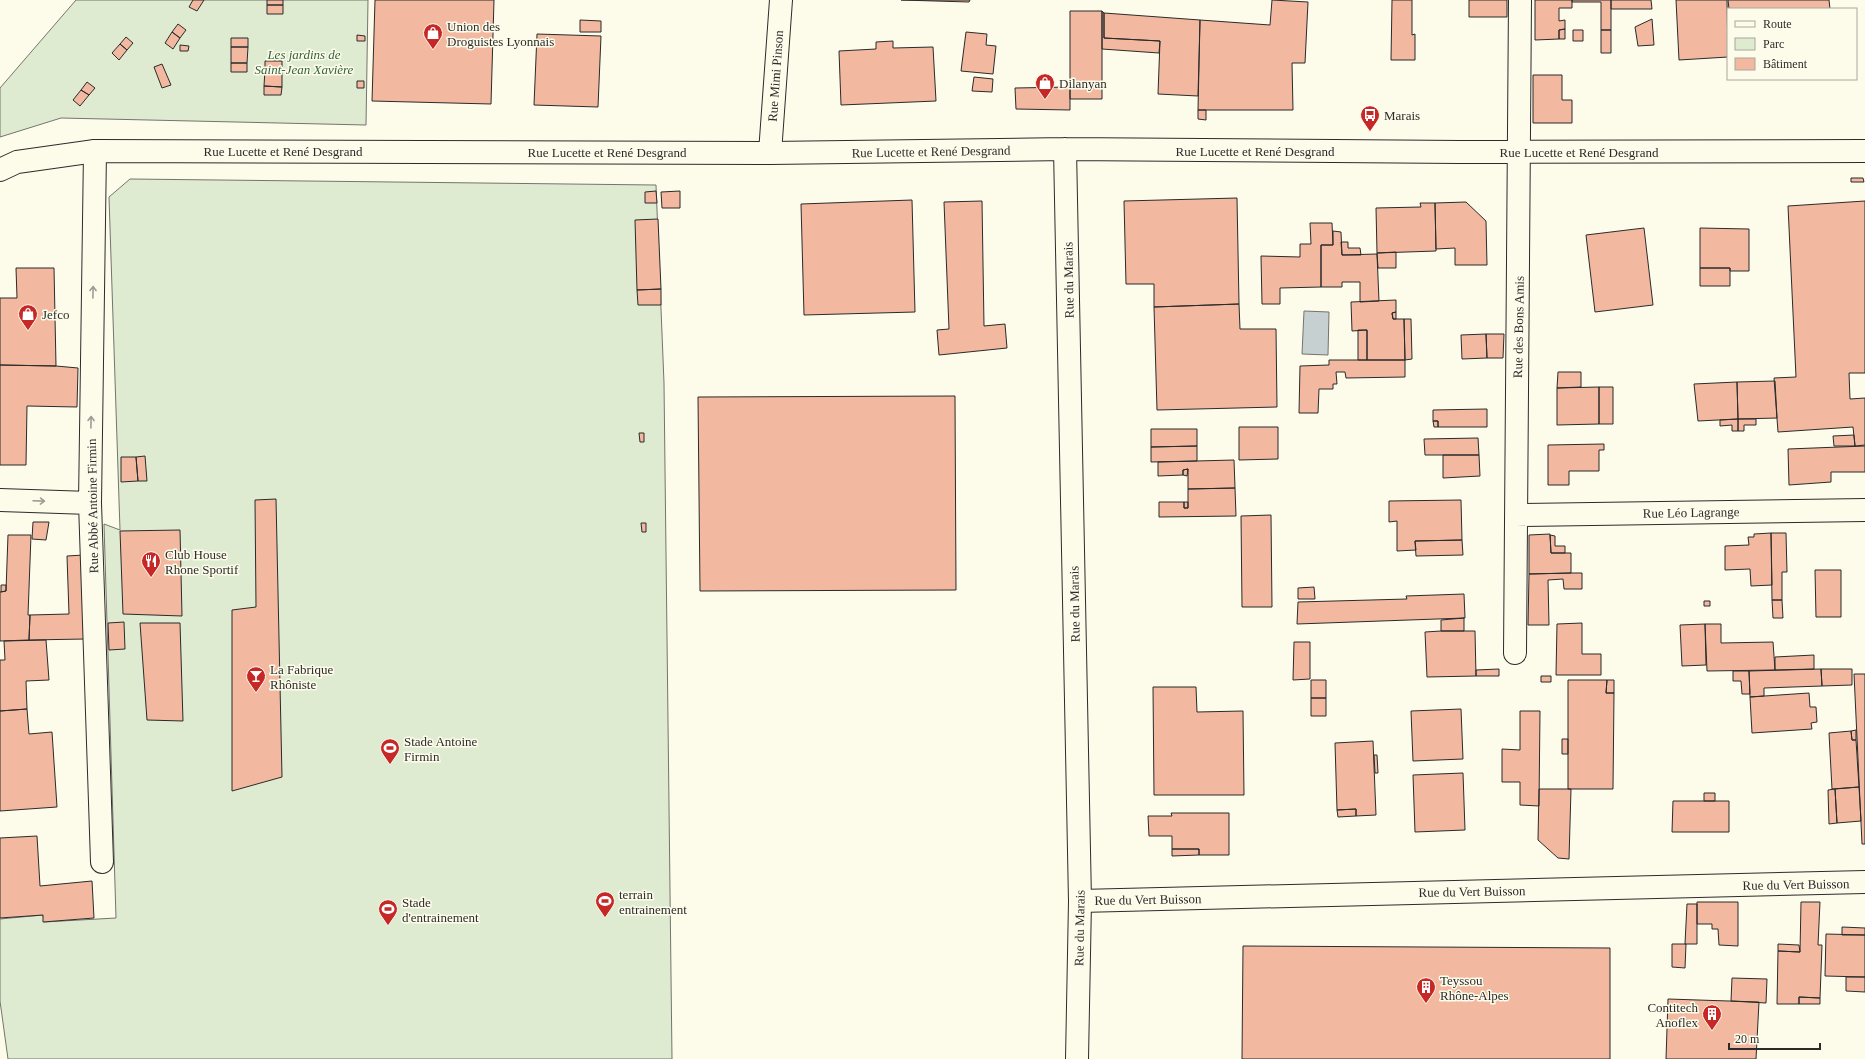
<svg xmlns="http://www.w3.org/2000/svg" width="1865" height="1059" font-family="Georgia,serif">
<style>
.green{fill:#deebd1;stroke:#74746e}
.water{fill:#c7d0d0;stroke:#74746e}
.building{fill:#f2b8a0;stroke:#2b2b2b}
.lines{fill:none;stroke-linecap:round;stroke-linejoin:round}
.street-casing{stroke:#2b2b2b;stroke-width:24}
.secondary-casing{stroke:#2b2b2b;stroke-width:24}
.street{stroke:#fdfbea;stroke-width:22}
.secondary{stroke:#fdfbea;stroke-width:22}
.oneway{stroke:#9e9d94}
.labels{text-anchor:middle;stroke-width:3;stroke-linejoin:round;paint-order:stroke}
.poi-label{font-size:13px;fill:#2b2b2b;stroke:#fdfbea;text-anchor:start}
.park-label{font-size:13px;font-style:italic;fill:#34623c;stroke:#fdfbea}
.street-label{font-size:13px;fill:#2b2b2b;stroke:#fdfbea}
</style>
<rect width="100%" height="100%" fill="#fdfbea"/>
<path class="green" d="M76 0H368L366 125 61 118 0 137V88Z
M130 179 656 185 664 383 672 1059H8L0 1001V919L43 915 44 922 116 918 104 524 120 530 109 197Z"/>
<path class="water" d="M1304 311 1329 312 1328 355 1302 354Z"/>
<path class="building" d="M193 0H204L197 11 189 7Z
M267 0H283V5H267Z
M375 0H494L491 104 372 101Z
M901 0H970L969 2Z
M1272 0 1308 2 1305 63H1292L1293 110H1198L1200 20 1270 25Z
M1392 0H1412V35L1415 34V60H1391Z
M1469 0H1507V17H1469Z
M1535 0H1572V8H1559V21L1565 20V29L1559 30V39L1535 40Z
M1572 0H1611V30H1601V2H1572Z
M1611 0H1651L1652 9H1611Z
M1676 0H1727L1728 57 1679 60Z
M1728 0H1829L1830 9H1729Z
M267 5H283V14H267Z
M1070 11H1102V99H1070Z
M1102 11 1104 13V38L1160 41 1159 53 1102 49Z
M1104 13 1200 20 1198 96 1158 94 1160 41 1104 38Z
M1652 19 1654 45 1638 46 1635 27Z
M580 20 601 21V32H580Z
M178 24 186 30 180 38 172 32Z
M1565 29V39H1559V30Z
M1573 30H1583V41H1573Z
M1601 30H1611V53H1601Z
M172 32 180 38 173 49 165 43Z
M966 32 987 34 986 45 996 46 993 74 961 71Z
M537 34 601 36 598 107 534 105Z
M357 35 365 36V41H357Z
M126 37 133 43 127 50 120 44Z
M231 38H248V47H231Z
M893 41V48L933 47 936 101 841 105 839 51 876 49V42Z
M120 44 127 50 119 60 112 53Z
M180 45 189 46 188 51H180Z
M231 47H248L247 63H231Z
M265 61H282V71L265 70Z
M231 63H247V72H231Z
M162 64 171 85 162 88 154 67Z
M265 70 282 71V87L264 86Z
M1533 75H1562V100H1572V123H1533Z
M974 77 993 79 992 92 972 91Z
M357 81H364V88H357Z
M87 82 95 88 89 95 81 90Z
M264 86 282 87 281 95H264Z
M1070 87V110L1016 109 1015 88Z
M81 90 89 95 80 106 73 100Z
M1198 110H1206V120L1198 119Z
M1851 178H1863L1864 182H1851Z
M656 191 657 203H645V192Z
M680 191V208H662L661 192Z
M1237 198 1239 304 1154 307V284H1126L1124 201Z
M912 200 915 312 804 315 801 204Z
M982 201 984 326 1005 324 1007 348 939 355 937 330 949 329 944 202Z
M1865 201V373H1849L1850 399 1865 398V445L1855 446 1853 427 1778 432 1774 378 1796 377 1788 206Z
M1466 202 1486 221 1487 265H1455V248L1436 249 1435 203Z
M1420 203H1435L1436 251 1377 253 1376 208 1421 207Z
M658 219 661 289 637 290 635 220Z
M1310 223H1332L1333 245H1321V287L1280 288V304H1262L1261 256 1300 257V244H1311Z
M1644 228 1653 305 1595 312 1586 235Z
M1700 228 1749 229V271H1730V268H1700Z
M1333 231 1341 232 1342 255 1377 254 1379 301 1360 302V282H1342V287H1321V245H1333Z
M1341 242H1348V248H1360L1361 255H1342Z
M1396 252V268H1378L1377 253Z
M16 268H54L56 366 0 365V298H17Z
M1700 268H1730V286H1700Z
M661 289V305H638L637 290Z
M1396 300V312L1392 313 1393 319H1404L1405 360H1367V330L1352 331 1351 302Z
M1239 304 1240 329H1276L1277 407 1157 410 1154 307Z
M1396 312V319H1393L1392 313Z
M1404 319H1411L1412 359 1405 360Z
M1358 330H1367V360H1358Z
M1486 334 1487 358 1462 359 1461 335Z
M1486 334H1504L1503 358H1487Z
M1329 360H1405V377L1346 378 1345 372H1336L1337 384H1333V389H1319L1318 413H1299L1300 366 1329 365Z
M0 365 56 366 78 368 77 407 27 406 26 465H0Z
M1558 372H1581V387L1557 388Z
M1775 381 1777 418 1738 419 1737 382Z
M1737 382 1738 419 1698 421 1694 384Z
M1599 387V424L1557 425V388Z
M1599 387H1613V424H1599Z
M955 396 956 590 700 591 698 397Z
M1487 409V427H1438V421H1433V410Z
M1738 419V431H1732V425L1720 426V420Z
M1738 419H1756V425H1744V431H1738Z
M1433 421H1438V427H1434Z
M1239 427H1278V459L1239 460Z
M1151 429H1197V446L1151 447Z
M639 433H644V442H640Z
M1854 435 1855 446H1834L1833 436Z
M1478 438 1479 455H1425L1424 439Z
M1604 444V450H1599V471H1569V485H1548V445Z
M1197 446V461L1151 462V447Z
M1865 446V472H1831V482L1789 485 1788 449Z
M1443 455H1479L1480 476 1443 478Z
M145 456 147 481H138L136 457Z
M121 457H136L138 481 121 482Z
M1234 460 1235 488 1188 489V469L1183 470V475L1158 476V462Z
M1188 469 1187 476 1183 475V470Z
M1235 488 1236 516 1159 517V502H1184V508H1188V489Z
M276 499 282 777 232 791V610L256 607 255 500Z
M1461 500 1462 540 1415 541 1416 550 1397 551V521L1389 522V501Z
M1184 502H1188V508H1184Z
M1271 515 1272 607H1242L1241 516Z
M33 522H49L46 540 32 539Z
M641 523H646V532H642Z
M180 530 182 616 123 614 120 531Z
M1771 533 1772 585 1751 586 1750 569 1725 570V546L1749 545 1748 537H1754V534Z
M1771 533H1786L1787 572H1782V600H1772Z
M1550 534 1551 553H1571V573L1529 574V535Z
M8 535H31L28 615H30L29 640 0 641V592L6 591Z
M1550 535 1555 536V546H1565V553H1551Z
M1462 540 1463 555 1416 556 1415 541Z
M84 555 85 639 29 640 30 615 69 614 67 556Z
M1815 570H1841V617H1816Z
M1571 573H1582V589H1564L1563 579 1548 580 1549 625H1528L1529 574Z
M1 585H6V591L1 592Z
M1314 587 1315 599H1298V588Z
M1464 594 1465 618 1297 624 1298 602 1407 599 1406 596Z
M1772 600H1782L1783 618H1773Z
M1704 601H1710V606H1704Z
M1464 618V631H1441V620Z
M124 622 125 649 109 650 108 623Z
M140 623H180L183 721 147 720Z
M1582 623V654H1601V675H1556L1557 624Z
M1705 624 1706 665 1682 666 1680 625Z
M1705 624H1721V643L1773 642 1775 670 1707 671Z
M1441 631H1475L1476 676 1427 677 1425 632Z
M46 640 49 680 26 681 27 709 0 711V660H5L4 641Z
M1294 642H1310V679L1293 680Z
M1814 655V669L1775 670V657Z
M1499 669V676H1476V670Z
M1821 669H1852V685L1822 686Z
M1821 669 1822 686 1764 688V696L1750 697 1749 671Z
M1733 671H1749L1750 694H1742L1741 681H1733Z
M1854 674H1865V844H1862Z
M1541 676H1551V682H1541Z
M1311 680H1326V698H1311Z
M1568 680H1607L1606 693H1614L1613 789H1568Z
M1607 680H1614V693H1606Z
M1153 687H1196L1197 712 1243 711 1244 795H1154Z
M1809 693 1810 707H1816L1817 722 1811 723 1812 729 1752 733 1750 697Z
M1311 698H1326V716H1311Z
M27 709 29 734 52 732 57 807 0 811V711Z
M1461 709 1463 759 1413 761 1411 711Z
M1520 711H1540L1539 806 1520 805V782H1502V749L1520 750Z
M1856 730V740H1852L1851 731Z
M1851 731 1852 740H1856L1859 787 1832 789 1829 733Z
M1562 739H1568V754H1562Z
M1373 741 1376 815 1356 816V809L1337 810 1335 743Z
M1374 755H1377L1378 773H1375Z
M1463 773 1465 830 1415 832 1413 775Z
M1859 787 1861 821 1837 823 1835 789Z
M1539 789H1571L1569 859 1558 858 1538 840Z
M1835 789 1837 823 1829 824 1828 790Z
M1704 793H1715V801H1704Z
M1673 801H1729V832H1672Z
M1356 809V816L1338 817 1337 810Z
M1171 813H1229V855H1199V849H1172V836H1149L1148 816H1172Z
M37 836 40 886 92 881 94 918 43 922V915L0 918V838Z
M1172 849H1199V855L1172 856Z
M1697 902H1738V946L1719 945 1718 929H1712V924H1697Z
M1801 902H1820L1818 945H1822L1820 998 1799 997V1004H1777L1778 951 1800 952Z
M1687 904H1697V944H1685Z
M1842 927 1865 928V935H1842Z
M1826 934 1865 935V977L1825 976Z
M1672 944H1686L1685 968 1672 967Z
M1778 944 1799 945 1800 952 1778 951Z
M1243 946 1610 948V1059H1242Z
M1846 977H1865V992L1846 991Z
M1732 978 1767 979 1766 1003 1731 1001Z
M1799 997 1820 998V1004H1799Z
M1668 999 1759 1002 1756 1059H1666Z"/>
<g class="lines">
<defs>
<path id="street" d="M1065 149 1080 901 1077 1059
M95 151 90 503 102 862
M770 153 1065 149 1460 152 1865 151
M0 500 90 503
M1516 515 1865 510
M1515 653 1520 0
M1080 901 1865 882"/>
<path id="secondary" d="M0 170 17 162 95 151 770 153 781 0"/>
</defs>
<use href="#street" class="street-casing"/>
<use href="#secondary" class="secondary-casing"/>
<use href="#street" class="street"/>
<use href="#secondary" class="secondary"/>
</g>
<defs><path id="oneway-shaft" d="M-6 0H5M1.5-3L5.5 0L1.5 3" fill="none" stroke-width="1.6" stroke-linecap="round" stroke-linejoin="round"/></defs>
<g class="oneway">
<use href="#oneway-shaft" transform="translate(93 292) rotate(-89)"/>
<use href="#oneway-shaft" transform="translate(91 422) rotate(-89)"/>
<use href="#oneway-shaft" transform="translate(39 501) rotate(2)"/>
</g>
<defs>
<symbol id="shop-pin" viewBox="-11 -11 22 30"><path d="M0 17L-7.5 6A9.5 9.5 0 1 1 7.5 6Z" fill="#c62828" stroke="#fdfbea"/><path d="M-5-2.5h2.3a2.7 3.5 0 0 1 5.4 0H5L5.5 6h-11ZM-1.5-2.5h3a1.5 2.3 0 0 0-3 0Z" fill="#fff"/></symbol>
<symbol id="bus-pin" viewBox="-11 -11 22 30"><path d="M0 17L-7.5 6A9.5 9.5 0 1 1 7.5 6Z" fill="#c62828" stroke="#fdfbea"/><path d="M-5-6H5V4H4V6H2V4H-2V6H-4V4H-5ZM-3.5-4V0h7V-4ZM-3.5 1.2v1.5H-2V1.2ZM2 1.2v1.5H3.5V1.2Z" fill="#fff"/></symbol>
<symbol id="restaurant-pin" viewBox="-11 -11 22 30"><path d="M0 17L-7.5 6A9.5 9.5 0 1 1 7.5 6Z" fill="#c62828" stroke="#fdfbea"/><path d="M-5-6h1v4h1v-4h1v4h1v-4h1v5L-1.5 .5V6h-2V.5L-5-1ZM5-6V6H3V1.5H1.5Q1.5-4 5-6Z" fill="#fff"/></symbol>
<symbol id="bar-pin" viewBox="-11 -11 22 30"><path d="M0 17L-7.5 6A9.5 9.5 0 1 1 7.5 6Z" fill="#c62828" stroke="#fdfbea"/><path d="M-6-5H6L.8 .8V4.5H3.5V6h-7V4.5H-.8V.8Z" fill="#fff"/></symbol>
<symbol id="stadium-pin" viewBox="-11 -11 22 30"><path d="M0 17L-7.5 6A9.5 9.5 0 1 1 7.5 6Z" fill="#c62828" stroke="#fdfbea"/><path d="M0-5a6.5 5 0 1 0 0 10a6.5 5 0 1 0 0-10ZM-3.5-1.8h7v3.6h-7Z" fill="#fff"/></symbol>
<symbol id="building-pin" viewBox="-11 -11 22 30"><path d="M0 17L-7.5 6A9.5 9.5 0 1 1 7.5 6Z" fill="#c62828" stroke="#fdfbea"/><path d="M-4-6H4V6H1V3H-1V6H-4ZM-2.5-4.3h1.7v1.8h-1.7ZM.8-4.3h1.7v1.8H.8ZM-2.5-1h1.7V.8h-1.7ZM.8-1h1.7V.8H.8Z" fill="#fff"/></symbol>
</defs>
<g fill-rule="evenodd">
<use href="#shop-pin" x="422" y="22" width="22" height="30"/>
<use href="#shop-pin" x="1034" y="72" width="22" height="30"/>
<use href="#bus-pin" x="1359" y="104" width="22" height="30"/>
<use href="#shop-pin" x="17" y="303" width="22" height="30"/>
<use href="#restaurant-pin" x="140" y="550" width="22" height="30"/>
<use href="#bar-pin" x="245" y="665" width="22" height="30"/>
<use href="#stadium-pin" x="379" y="737" width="22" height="30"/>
<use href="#stadium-pin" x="594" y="890" width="22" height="30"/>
<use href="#stadium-pin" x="377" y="898" width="22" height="30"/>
<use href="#building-pin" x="1415" y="976" width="22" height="30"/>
<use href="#building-pin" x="1701" y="1003" width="22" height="30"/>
</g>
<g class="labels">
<g class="poi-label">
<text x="447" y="31">Union des<tspan x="447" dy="15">Droguistes Lyonnais</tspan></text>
<text x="1059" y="88">Dilanyan</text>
<text x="1384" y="120">Marais</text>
<text x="42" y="319">Jefco</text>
<text x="165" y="559">Club House<tspan x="165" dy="15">Rhone Sportif</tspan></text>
<text x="270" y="674">La Fabrique<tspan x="270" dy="15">Rhôniste</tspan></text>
<text x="404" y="746">Stade Antoine<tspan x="404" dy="15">Firmin</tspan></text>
<text x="619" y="899">terrain<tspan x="619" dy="15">entrainement</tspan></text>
<text x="402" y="907">Stade<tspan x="402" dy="15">d'entrainement</tspan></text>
<text x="1440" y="985">Teyssou<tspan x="1440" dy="15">Rhône-Alpes</tspan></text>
<text x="1698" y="1012" text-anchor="end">Contitech<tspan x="1698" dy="15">Anoflex</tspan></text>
</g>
<g class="park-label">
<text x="304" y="59">Les jardins de<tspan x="304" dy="15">Saint-Jean Xavière</tspan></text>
</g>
<g class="street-label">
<text transform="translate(775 76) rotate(-86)" y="5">Rue Mimi Pinson</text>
<text x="283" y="156">Rue Lucette et René Desgrand</text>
<text transform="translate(931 151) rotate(-1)" y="5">Rue Lucette et René Desgrand</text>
<text x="1255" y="156">Rue Lucette et René Desgrand</text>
<text x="607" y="157">Rue Lucette et René Desgrand</text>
<text x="1579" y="157">Rue Lucette et René Desgrand</text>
<text transform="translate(1068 280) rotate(-91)" y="5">Rue du Marais</text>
<text transform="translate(1518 327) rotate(-89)" y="5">Rue des Bons Amis</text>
<text transform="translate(92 506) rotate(-91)" y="5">Rue Abbé Antoine Firmin</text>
<text transform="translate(1691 512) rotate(-1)" y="5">Rue Léo Lagrange</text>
<text transform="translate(1074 604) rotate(-91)" y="5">Rue du Marais</text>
<text transform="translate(1796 884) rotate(-1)" y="5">Rue du Vert Buisson</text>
<text transform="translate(1472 891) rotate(-1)" y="5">Rue du Vert Buisson</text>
<text transform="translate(1148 899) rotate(-1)" y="5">Rue du Vert Buisson</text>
<text transform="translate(1079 928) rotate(-89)" y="5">Rue du Marais</text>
</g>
</g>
<rect x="1727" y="8" width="130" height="72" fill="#fdfbea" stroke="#a9a89e"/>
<rect x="1735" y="21" width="20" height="6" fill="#fdfbea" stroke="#a9a89e"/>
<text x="1763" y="28" font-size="12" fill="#2b2b2b">Route</text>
<rect x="1735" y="38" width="20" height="12" fill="#deebd1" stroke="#a9a89e"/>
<text x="1763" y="48" font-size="12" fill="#2b2b2b">Parc</text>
<rect x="1735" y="58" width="20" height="12" fill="#f2b8a0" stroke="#a9a89e"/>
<text x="1763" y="68" font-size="12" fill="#2b2b2b">Bâtiment</text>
<path d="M1729 1043v6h91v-6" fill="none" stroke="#2b2b2b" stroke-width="2"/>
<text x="1735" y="1043" font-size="12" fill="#2b2b2b" stroke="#fdfbea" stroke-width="3" paint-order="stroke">20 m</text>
</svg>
